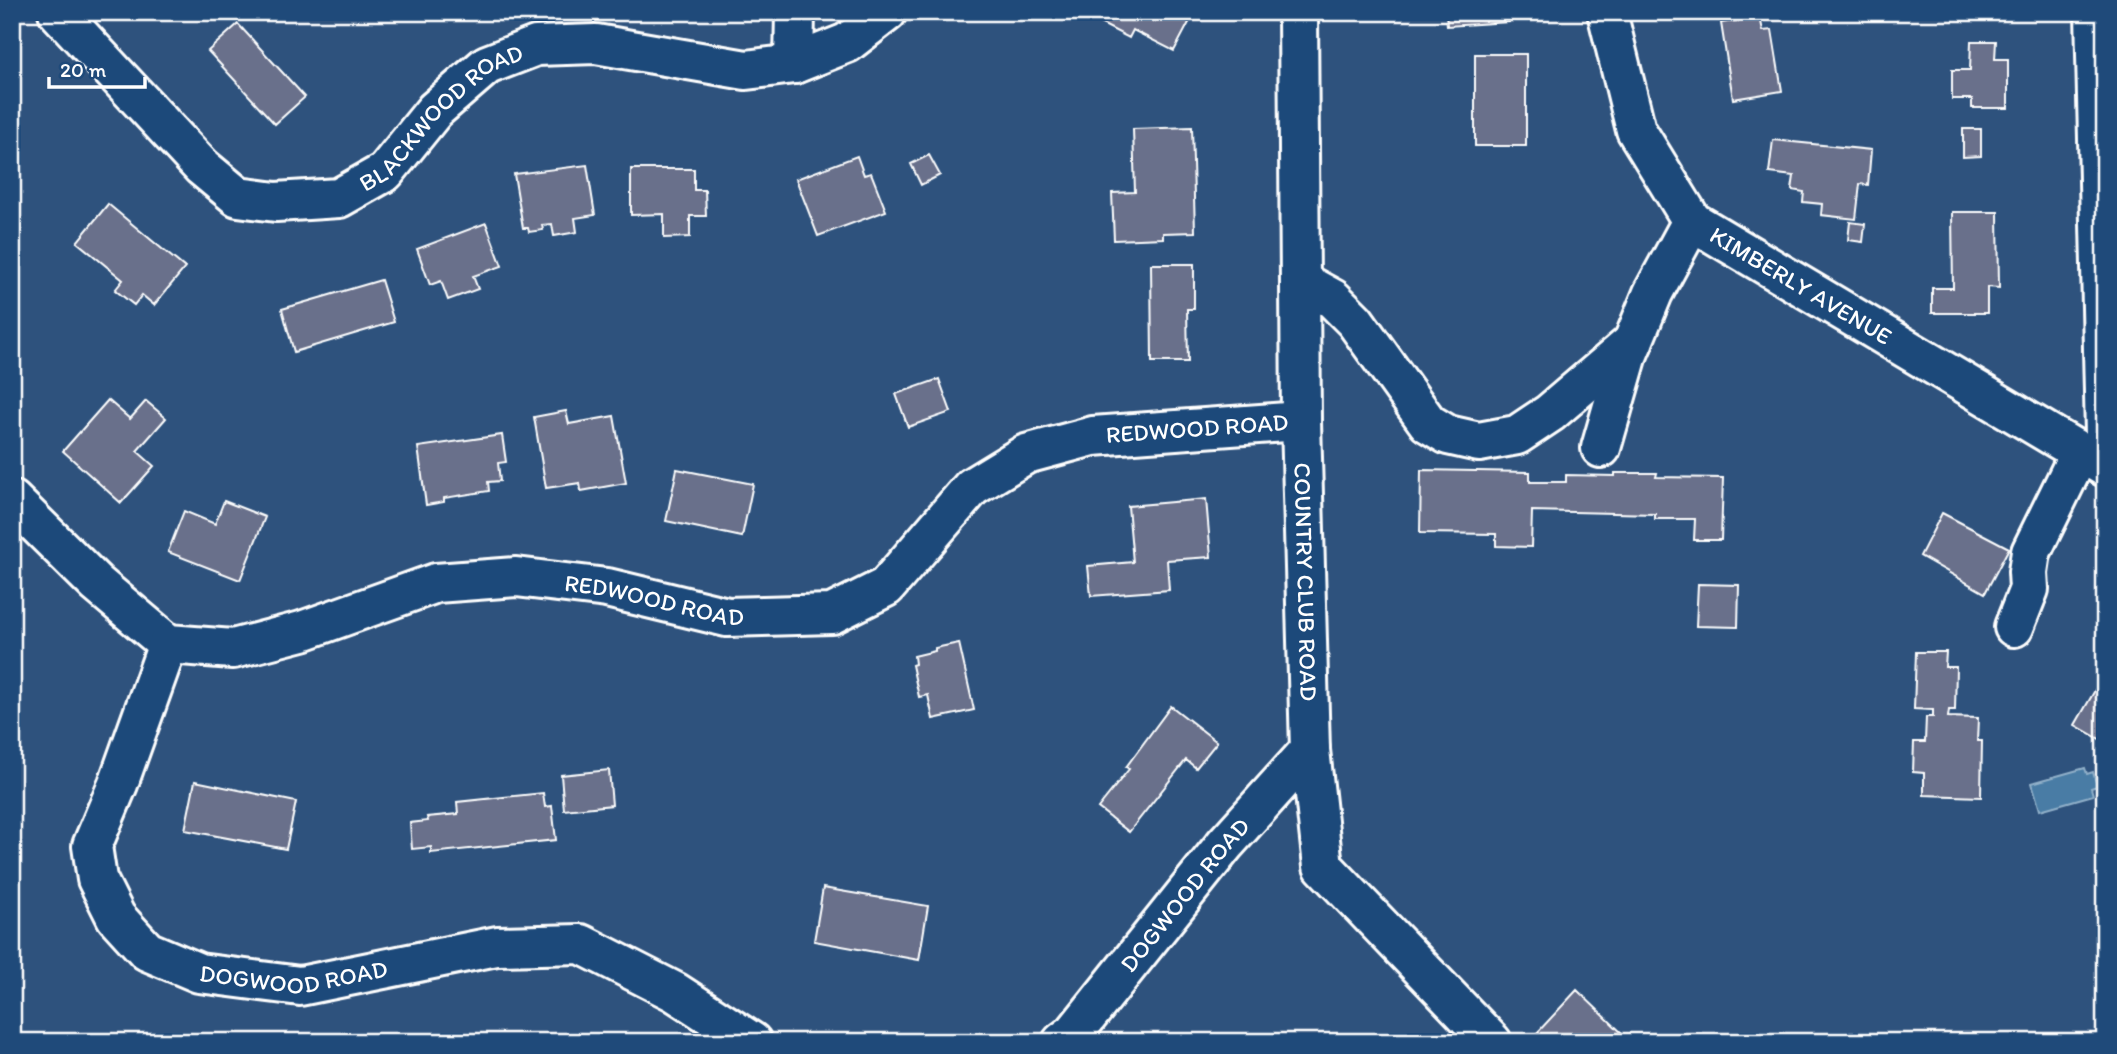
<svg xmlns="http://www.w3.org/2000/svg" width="2117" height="1054" font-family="Itim,sans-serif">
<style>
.water{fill:#487ca5;stroke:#91b0c9;stroke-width:2}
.building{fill:#69708b;stroke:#fff;stroke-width:2}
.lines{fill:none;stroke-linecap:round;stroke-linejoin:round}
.minor-casing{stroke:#fff;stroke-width:44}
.minor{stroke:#1f4a7a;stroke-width:38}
.labels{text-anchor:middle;stroke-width:5;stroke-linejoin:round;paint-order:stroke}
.street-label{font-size:24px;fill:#fff;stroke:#1f4a7a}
</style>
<rect width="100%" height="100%" fill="#2e527d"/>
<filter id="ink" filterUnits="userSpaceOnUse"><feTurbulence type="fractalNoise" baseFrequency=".0143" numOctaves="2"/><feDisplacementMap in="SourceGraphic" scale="14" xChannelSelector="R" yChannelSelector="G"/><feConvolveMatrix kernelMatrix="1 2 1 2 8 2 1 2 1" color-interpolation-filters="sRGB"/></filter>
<g filter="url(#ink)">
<path class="water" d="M2085 768 2087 774 2093 772 2097 786 2091 788 2093 795 2040 810 2032 783Z"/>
<path class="building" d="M1100 12H1189L1193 15 1174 51 1133 30 1129 38 1098 22 1103 14Z
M1446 12H1509V22L1447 26Z
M1760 17 1763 31 1772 30 1782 91 1733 99 1721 23Z
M238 24 305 97 275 124 208 51Z
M1971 41H1996L1995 59H2008V108H1972V99H1952V70H1970Z
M1475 54H1526V146H1475Z
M1192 127 1195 232 1163 233V238L1114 240 1112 193 1135 192 1133 129Z
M1963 129H1981V156L1963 157Z
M1773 140 1871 150 1868 185 1860 184 1856 219 1821 215 1822 204 1803 202 1804 192 1792 190 1794 176 1769 173Z
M929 155 940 175 921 185 911 164Z
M857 156 864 175 871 173 886 211 818 236 796 179Z
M587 165 595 215 575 218 577 232 554 236 552 224 542 225 543 230 529 232 528 228H523L514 174Z
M631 169H694V190H705L706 216H690V237L664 238V214L631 215Z
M108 204 185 268 154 305 142 295 134 305 115 290 123 280 77 242Z
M1952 212H1998L1999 288 1987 287V313H1932V288H1953Z
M1850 222 1865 224 1863 242 1848 240Z
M486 223 502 266 473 276 478 289 448 300 441 281 430 285 417 249Z
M1151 264H1194V309H1187L1188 362H1152Z
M381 280 394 322 294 352 282 309Z
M939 379 951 412 908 427 896 394Z
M108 400 130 419 146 401 166 418 137 451 154 466 121 503 63 451Z
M566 411 569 424 614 416 626 483 581 491 580 483 546 488 534 417Z
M502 435 506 462 498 463 500 481 488 482 489 491 444 498V502L426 505 418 447Z
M677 469 753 484 742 537 666 521Z
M1421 470 1530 472V482H1566V475L1615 476V473H1657L1656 477 1723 478 1721 540H1694L1695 519H1655V514L1532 511 1531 547 1496 546V534L1420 533Z
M1206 499 1211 557 1167 560 1169 590 1091 596 1088 566 1133 562 1128 506Z
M224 501 265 517 240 580 168 552 184 511 215 524Z
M1942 513 2009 548 1985 593 1920 556Z
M1698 584 1739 585 1738 627 1696 626Z
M959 643 974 710 933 719 928 695 919 697 912 665 915 664 914 656 935 651V648Z
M1916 652H1946L1945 667H1956L1955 710H1949L1948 717 1978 718 1977 741H1982L1981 797 1924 795V773L1913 772 1914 742H1925L1926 717H1933V710L1914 709Z
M2105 673V742L2075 725Z
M1171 706 1217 742 1196 768 1186 760 1129 832 1098 808 1129 769 1126 767Z
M609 770 612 805 564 810 561 775Z
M195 781 296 802 286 849 185 830Z
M543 793 545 807 552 806 556 840 431 853V847L412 849 410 823 428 821 427 817 458 814 457 802Z
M823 888 928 906 919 960 814 941Z
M1577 990 1624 1035 1618 1042H1546L1537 1033Z"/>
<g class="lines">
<defs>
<g id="minor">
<path id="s1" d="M58 12 202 167 238 197 276 202 339 198 385 172 435 110 487 65 536 46 596 44 746 70 794 64 847 43 887 12"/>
<path id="s2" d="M1298 12 1301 421 1310 750 1323 866 1492 1042"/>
<path id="s3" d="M1607 12 1636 130 1692 221 2105 467"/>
<path d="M2095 12 2105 434"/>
<path d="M794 64 795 12"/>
<path d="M1300 281 1333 299 1355 321 1428 423 1448 435 1479 442 1517 435 1550 413 1633 342"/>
<path d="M1601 448 1628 354 1653 293 1692 221"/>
<path id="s4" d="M12 500 97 584 168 644 233 649 302 631 436 583 516 577 607 588 727 617 832 614 886 587 972 487 1026 454 1093 436 1301 421"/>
<path d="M2014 627 2029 589 2028 572 2031 552 2080 452"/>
<path id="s5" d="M168 644 118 784 92 846 97 879 116 917 147 951 199 973 300 986 497 946 581 944 675 992 752 1042"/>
<path id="s6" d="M1062 1042 1074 1033 1225 844 1310 750"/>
</g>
</defs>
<use href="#minor" class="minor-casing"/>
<use href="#minor" class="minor"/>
</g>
</g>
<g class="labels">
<g class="street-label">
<text dy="8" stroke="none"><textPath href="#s1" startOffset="492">BLACKWOOD ROAD</textPath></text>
<text dy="8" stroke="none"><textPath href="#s3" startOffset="355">KIMBERLY AVENUE</textPath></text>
<text dy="8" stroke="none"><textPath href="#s4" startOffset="1321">REDWOOD ROAD</textPath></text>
<text dy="8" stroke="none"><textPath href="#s2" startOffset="570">COUNTRY CLUB ROAD</textPath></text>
<text dy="8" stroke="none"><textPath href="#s4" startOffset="712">REDWOOD ROAD</textPath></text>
<text dy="8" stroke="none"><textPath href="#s6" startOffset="192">DOGWOOD ROAD</textPath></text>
<text dy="8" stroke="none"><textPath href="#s5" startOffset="490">DOGWOOD ROAD</textPath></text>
</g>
</g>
<rect width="2117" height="1054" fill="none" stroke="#1f4a7a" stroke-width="42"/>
<rect x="21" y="21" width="2075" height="1012" fill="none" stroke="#fff" stroke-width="2.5" filter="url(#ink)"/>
<path d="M49 77v10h96v-10" fill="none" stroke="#ffffff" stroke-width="3.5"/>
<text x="60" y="77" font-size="21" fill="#ffffff" stroke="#1f4a7a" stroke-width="5" paint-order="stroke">20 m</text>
</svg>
